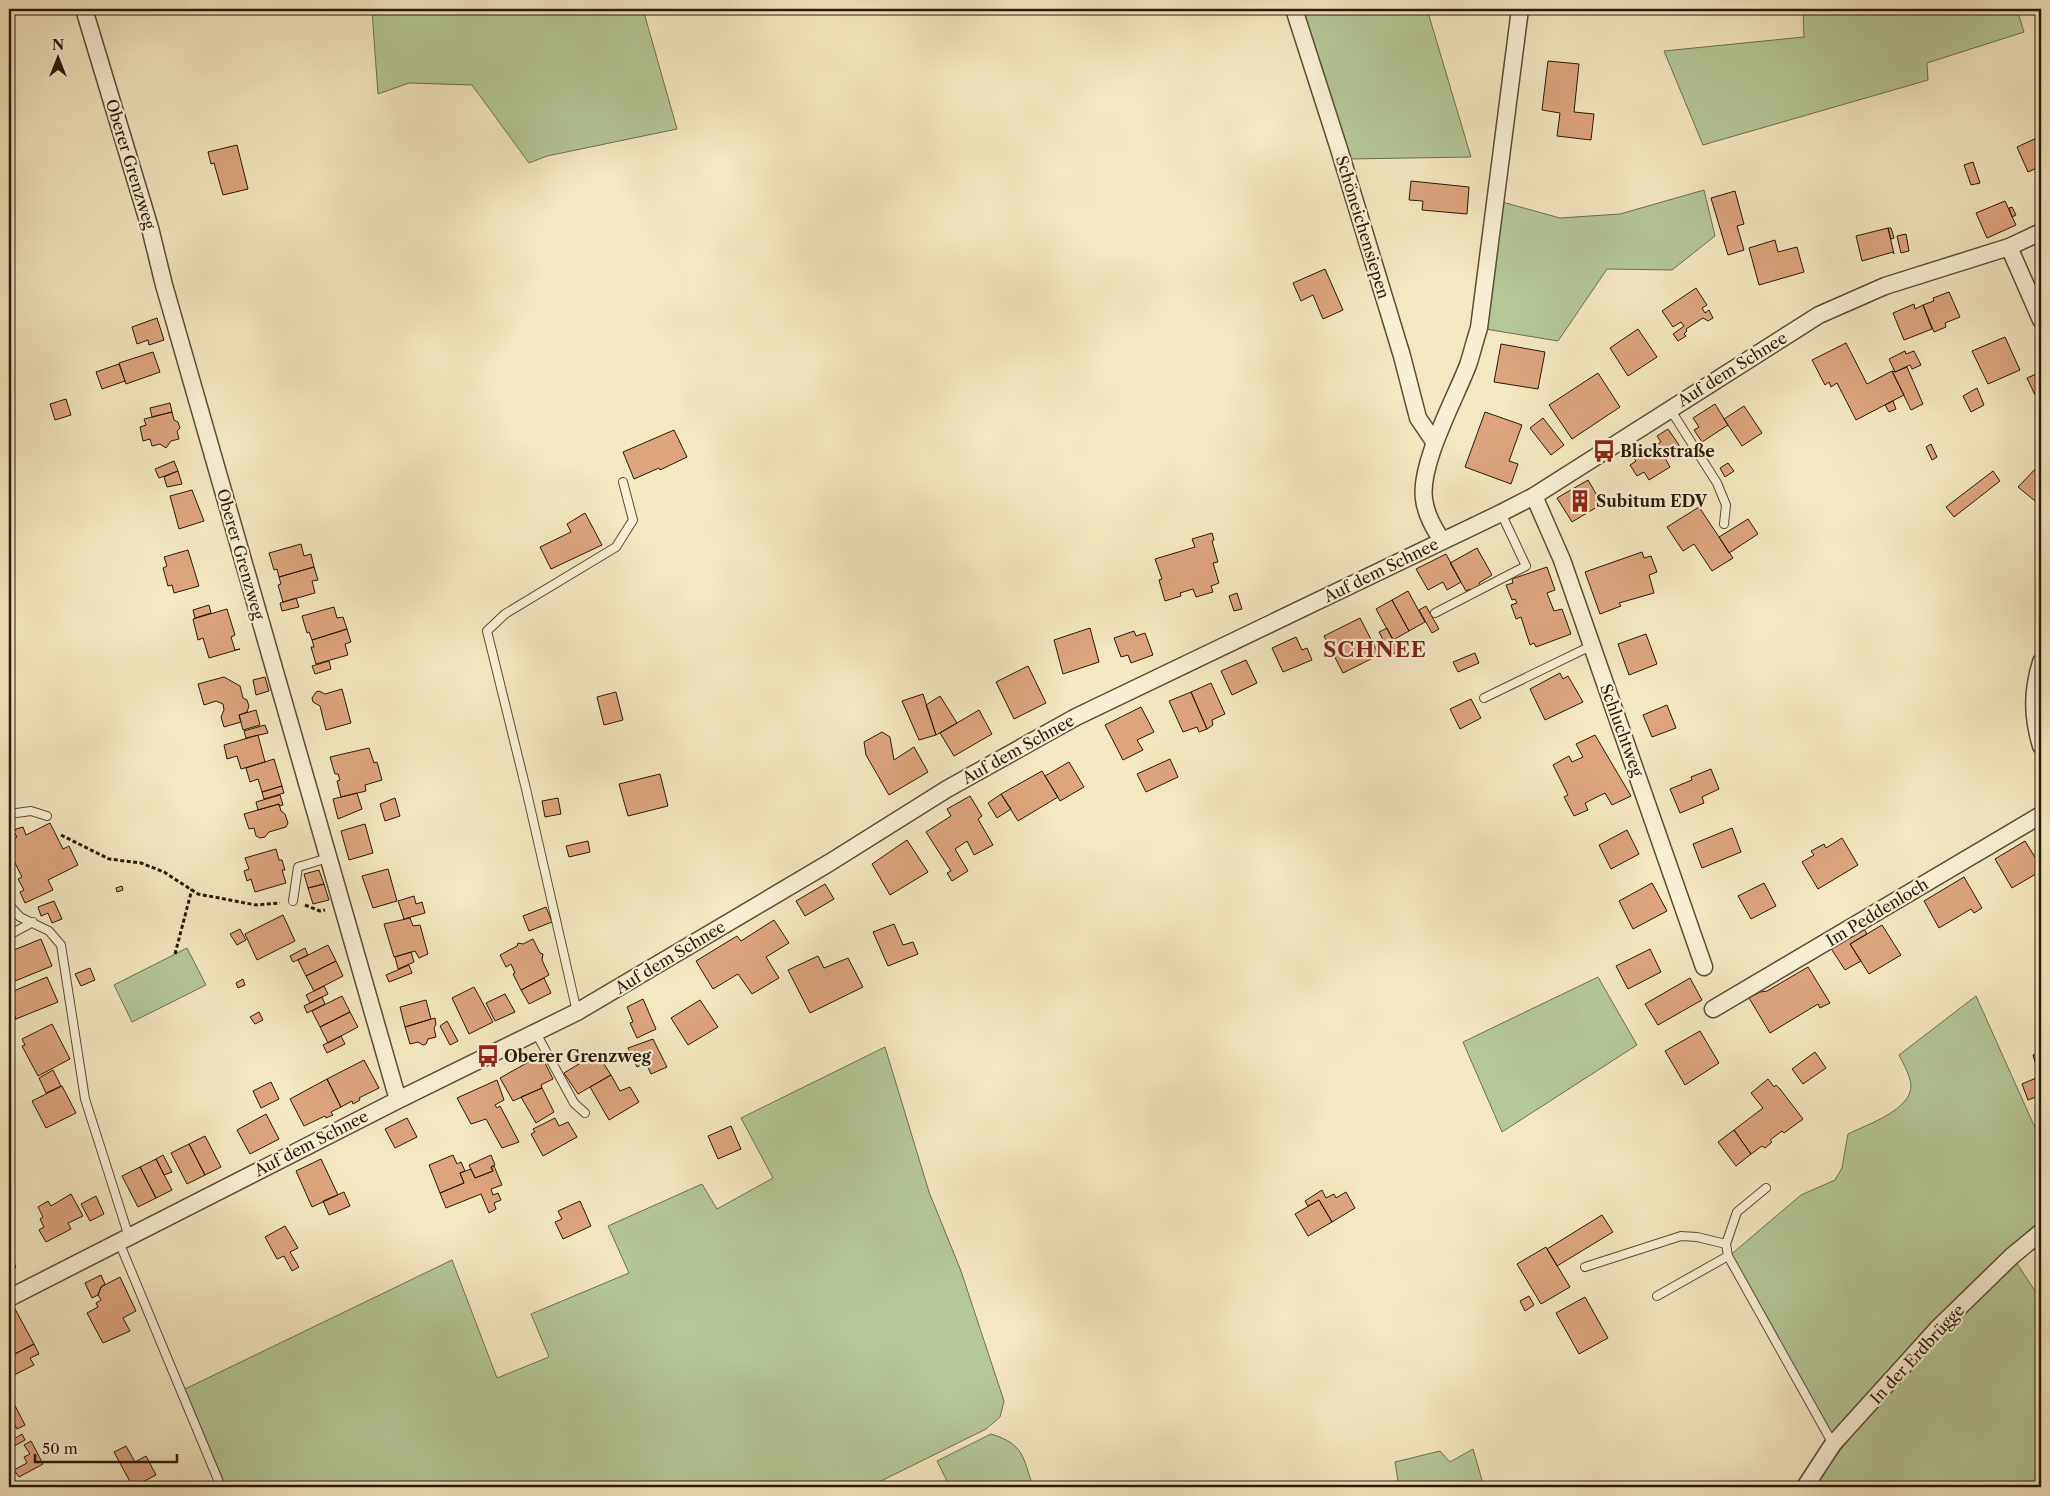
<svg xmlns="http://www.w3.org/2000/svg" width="2050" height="1496" font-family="'Libre Caslon Text',serif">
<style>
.green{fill:#b5c797;stroke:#6e7050}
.building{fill:#dea57d;stroke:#281909}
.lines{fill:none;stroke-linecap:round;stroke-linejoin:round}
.lane-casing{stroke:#5b4d37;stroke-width:10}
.street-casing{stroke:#5b4d37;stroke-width:19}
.path{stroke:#281909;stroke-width:3;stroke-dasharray:4 2.5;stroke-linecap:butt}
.lane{stroke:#f8f0d6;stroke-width:8}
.street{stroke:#f8f0d6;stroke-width:16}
.labels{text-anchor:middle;stroke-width:4.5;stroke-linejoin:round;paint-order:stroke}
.street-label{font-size:16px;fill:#281909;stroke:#f8f0d6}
.poi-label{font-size:16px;font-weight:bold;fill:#281909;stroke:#f8f0d6;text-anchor:start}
.district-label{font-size:21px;font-weight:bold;letter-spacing:1px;fill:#7a1f14;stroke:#f8f0d6}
</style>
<rect width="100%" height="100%" fill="#f4e8c0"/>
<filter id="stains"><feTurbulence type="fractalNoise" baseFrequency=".004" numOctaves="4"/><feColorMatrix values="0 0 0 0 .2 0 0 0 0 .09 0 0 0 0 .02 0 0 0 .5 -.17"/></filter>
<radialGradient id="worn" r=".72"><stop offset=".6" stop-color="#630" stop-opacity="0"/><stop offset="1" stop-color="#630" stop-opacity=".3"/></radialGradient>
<path class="green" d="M371 9H643L677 129 547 156 529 163 472 85 409 83 378 94 372 11Z
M1301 9H1427L1471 157 1348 159Z
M1803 9H2017L2024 32 1927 63 1928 80 1703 145 1664 51 1804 37Z
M1704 190 1715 236 1672 270 1607 269 1558 341 1479 328 1495 200 1560 218 1620 214Z
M187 948 206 985 132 1022 114 985Z
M1598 977 1637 1045 1502 1132 1463 1042Z
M1976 996 2041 1141V1232L2012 1256 2041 1300V1487H1812L1848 1440 1905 1373 1833 1444 1728 1257 1801 1195 1835 1180 1842 1168 1848 1134C1866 1125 1912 1110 1911 1085 1910 1075 1903 1063 1899 1055Z
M885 1047 929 1192 961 1271 1004 1401 1000 1417 986 1429 869 1487H226L185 1389 452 1260 497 1378 549 1357 531 1314 629 1273 608 1226 702 1184 717 1209 773 1178 741 1118Z
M991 1434C1024 1444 1023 1457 1033 1487H950L937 1461Z
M1473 1449 1484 1487H1399L1395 1462 1440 1451 1450 1462Z"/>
<path class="building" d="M1548 61 1579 64 1574 112 1594 114 1591 140 1557 136 1560 113 1542 110Z
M2041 136V166L2028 172 2017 147Z
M237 145 248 189 223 195 214 163 211 164 208 152Z
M1973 162 1980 183 1971 185 1964 165Z
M1411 181 1469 187 1467 214 1422 210 1423 201 1409 200Z
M1735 191 1744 224 1737 226 1744 250 1728 255 1711 198Z
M2005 201 2016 225 1987 238 1976 213Z
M2012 207 2016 215 2012 217 2009 208Z
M1888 228 1894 254 1893 252 1862 261 1856 236Z
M1888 228H1891L1894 238 1891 239Z
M1906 234 1909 251 1901 253 1897 236Z
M1775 240 1778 252 1797 247 1804 272 1759 285 1749 248Z
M1325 269 1343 310 1323 319 1313 295 1301 301 1293 283Z
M1696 288 1707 305 1702 308 1705 313 1709 310 1713 318 1708 321 1703 318 1686 329 1687 331 1684 334 1686 336 1678 341 1673 334 1684 326 1681 322 1673 327 1662 311Z
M1949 292 1960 317 1945 323 1946 327 1934 332 1923 305 1934 301 1933 298Z
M1914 304 1915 309 1923 305 1932 329 1904 340 1893 313Z
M157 318 164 340 149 345 148 340 137 344 132 327Z
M1638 329 1657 357 1628 376 1610 348Z
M2005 337 2020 370 1988 384 1972 351Z
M1846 343 1867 384 1892 371 1904 395 1856 420 1837 383 1831 387 1829 382 1825 385 1812 360Z
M1501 344 1545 352 1538 389 1494 382Z
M1905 351 1906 354 1914 351 1921 365 1912 369 1910 365 1895 372 1889 359Z
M153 352 160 372 126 384 119 363Z
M119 364 125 381 102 389 96 372Z
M1907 367 1923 404 1911 410 1892 371 1895 372Z
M2041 372V393L2035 395 2027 378Z
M1598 373 1620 407 1572 439 1549 405Z
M1977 388 1984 405 1971 412 1963 396Z
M66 399 71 415 55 420 50 404Z
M1893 401 1896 409 1889 412 1885 405Z
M170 403 172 412 152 417 150 408Z
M1715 404 1728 425 1702 442 1694 430 1699 427 1693 418Z
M1744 406 1762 433 1742 446 1724 419Z
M172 412 174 420 178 422 180 428 177 431 179 439 171 441 166 448 160 444 152 446 150 439 143 441 140 427 146 425 144 419Z
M1485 412 1522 425 1509 461 1518 464 1511 484 1465 467Z
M1543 418 1564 445 1551 455 1530 428Z
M1668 429 1681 448 1665 458 1670 467 1649 480 1644 472 1637 476 1630 465 1636 461 1634 459 1661 442 1657 436Z
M674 430 687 457 660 470 659 468 634 479 623 452Z
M1931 444 1937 457 1932 460 1926 447Z
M174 461 178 471 159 478 155 469Z
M1728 463 1734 471 1725 477 1720 468Z
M2041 463V504L2040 505 2018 487Z
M178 471 182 484 167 487 164 477Z
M1993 471 2000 481 1954 517 1946 507Z
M1588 480 1602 504 1572 522 1557 498Z
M192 490 204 521 179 529 170 496Z
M1699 507 1733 558 1712 571 1694 544 1683 551 1667 527Z
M585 513 602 545 551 569 540 547 571 532 567 524Z
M1748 519 1758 534 1729 553 1719 537Z
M1212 533 1214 540 1212 541 1218 562 1213 563 1219 583 1211 586 1213 592 1196 597 1193 589 1180 593 1181 596 1165 601 1159 580 1162 579 1155 559 1195 547 1192 539Z
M301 544 304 556 311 554 314 567 279 577 277 569 274 570 269 553Z
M1477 548 1492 575 1479 583 1481 586 1471 591 1470 589 1466 591 1450 563Z
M188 550 199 586 174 593 172 585 168 586 163 568 167 566 164 557Z
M1642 552 1644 558 1651 556 1657 572 1649 575 1654 593 1619 603 1621 606 1600 614 1585 572Z
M1446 554 1461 582 1447 590 1443 582 1428 590 1416 569Z
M314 567 318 580 312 581 315 593 283 602 278 585 281 584 279 577Z
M1547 567 1555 590 1547 593 1554 611 1562 609 1571 634 1536 647 1534 643 1530 645 1521 617 1516 619 1511 605 1517 603 1515 599 1512 600 1506 585 1513 583 1512 579Z
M1408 591 1425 622 1409 631 1392 600Z
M1237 593 1242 609 1234 611 1229 596Z
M296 598 299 607 282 611 280 603Z
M1392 600 1409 631 1393 640 1376 609Z
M209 605 211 613 195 618 193 610Z
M1426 606 1439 629 1432 633 1419 610Z
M334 607 337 618 343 617 347 629 312 640 309 632 307 633 302 616Z
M227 609 235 635 231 637 235 650 240 649 209 658 203 638 198 640 193 619Z
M1360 618 1379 655 1343 673 1324 636Z
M1090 628 1099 662 1063 674 1054 640Z
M1387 628 1399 651 1391 655 1379 632Z
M347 629 351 642 345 644 348 655 316 664 311 647H314L312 640Z
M1134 631 1136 636 1145 633 1153 655 1131 663 1128 655 1121 657 1114 638Z
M1646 634 1657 664 1629 675 1618 644Z
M1296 637 1302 650 1307 648 1312 660 1283 672 1272 648Z
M1475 653 1479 663 1458 672 1453 662Z
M1246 660 1257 683 1232 695 1221 671Z
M329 661 331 669 315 674 312 666Z
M1028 666 1046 703 1014 719 996 682Z
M1560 673 1563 679 1568 676 1583 702 1545 720 1530 689Z
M224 677 240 686 243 698 247 700 249 706 247 712 239 715 241 722 224 727 221 717 224 710 223 704 216 701 204 705 198 684Z
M265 677 269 691 256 695 253 680Z
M1211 683 1225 714 1212 720 1213 725 1207 729 1191 692Z
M342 689 351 723 326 730 320 706 313 702 312 698 316 692 319 691 325 694Z
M616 692 623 720 604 725 597 697Z
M1191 692 1207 729 1199 732 1197 727 1183 732 1169 701Z
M923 694 936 735 919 740 902 701Z
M940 696 957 723 936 735 926 705Z
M1471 699 1481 718 1460 729 1450 709Z
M1667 705 1676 728 1652 737 1643 715Z
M1141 707 1154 732 1137 740 1143 750 1123 760 1105 725Z
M256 710 260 725 243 730 239 715Z
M979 710 992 734 954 756 940 733Z
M265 725 268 733 246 738 244 731Z
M882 732 890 737 894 760 914 747 928 772 889 795 866 755 864 742Z
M258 735 265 762 241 769 237 756 227 759 224 745Z
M1595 735 1631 796 1612 805 1605 793 1585 803 1588 810 1574 816 1564 797 1568 795 1553 765 1569 756 1572 762 1583 757 1576 744Z
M369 748 374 763 377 762 382 780 365 785 366 791 341 797 337 781 340 780 338 774H335L330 757Z
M274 759 282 786 262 792 258 779 250 782 246 768Z
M1170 759 1178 777 1146 792 1137 774Z
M1069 762 1084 787 1060 801 1045 776Z
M1711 769 1719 789 1702 797 1704 803 1680 813 1670 789 1692 780 1691 777Z
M1042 771 1058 797 1018 821 1001 794Z
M660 774 668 806 628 816 619 784Z
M282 786 284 793 264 799 262 792Z
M357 793 362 809 338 819 333 799Z
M1001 794 1011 809 997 818 988 803Z
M280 795 283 805 279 806V804L258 810 256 802Z
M970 796 982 816 978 819 993 845 974 855 967 841 955 849 968 871 952 881 947 873 951 871 926 832 951 816 947 809Z
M395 798 400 816 385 821 380 804Z
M558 798 561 814 545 817 542 801Z
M279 804 281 811 285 814 288 823 286 827 269 832 265 837 260 838 256 836 254 828 249 829 244 814Z
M50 823 63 849 69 846 78 865 48 880 53 890 25 903 20 892 24 890 18 879 22 877 9 851 12 840 17 837 14 832 16 829 23 827 26 835Z
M365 824 373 853 349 860 341 831Z
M1732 828 1741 852 1702 868 1693 844Z
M1627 830 1639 854 1611 869 1599 845Z
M1842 838 1858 865 1818 889 1802 862 1814 855 1811 851 1824 844 1826 848Z
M907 840 928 872 890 895 872 864Z
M588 841 590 852 569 857 566 846Z
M2025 841 2041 867V871L2012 888 1995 859Z
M276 849 279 860H282L285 870H282L286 883 255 892 251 879 247 881 244 871 249 869 245 858Z
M388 869 397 901 373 908 362 876Z
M319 870 324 884 308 888 304 874Z
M1964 877 1982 908 1974 913 1971 909 1939 928 1924 901Z
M1652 883 1667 911 1633 929 1619 901Z
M1764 883 1776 906 1751 919 1738 896Z
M324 884 329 900 313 904 308 888Z
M825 884 834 899 805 916 796 901Z
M122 886 123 890 117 892 116 888Z
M414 896 416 904 422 902 425 913 404 919 398 901Z
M54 901 62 919 52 923 48 913 41 916 38 907Z
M546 907 552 922 529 931 523 916Z
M283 915 295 941 257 960 245 934Z
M410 918 413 926 420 925 428 954 419 958 415 951 394 957 384 924Z
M774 920 789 943 766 957 779 978 752 994 738 974 713 989 696 961 737 936 741 941Z
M894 924 903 945 913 942 918 954 888 966 873 932Z
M1882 925 1901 955 1869 974 1850 944Z
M1863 927 1867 934 1850 944 1861 961 1845 970 1830 947Z
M240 929 246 940 237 945 230 934Z
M41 939 52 966 10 983 9 952Z
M533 939 540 953 543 954 542 960 549 975 521 990 513 974 515 973 511 964 506 967 500 955 517 946 518 943 523 944Z
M328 945 336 961 306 976 298 960Z
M305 948 308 955 293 962 290 956Z
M1650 949 1661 972 1628 989 1616 966Z
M411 952 414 962 398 969 395 957Z
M818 956 824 968 848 958 863 987 810 1013 788 970Z
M336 961 343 976 314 991 306 976Z
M409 965 412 973 389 982 386 975Z
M1808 967 1830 1003 1820 1008 1818 1004 1770 1033 1749 998 1760 992 1767 991Z
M90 968 95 980 81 986 75 974Z
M47 977 58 1002 16 1019 9 1002V993Z
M544 978 551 993 529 1004 521 990Z
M1690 978 1702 1000 1658 1025 1645 1004Z
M243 979 245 985 238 988 236 983Z
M324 986 328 994 310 1003 306 995Z
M474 987 493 1022 469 1034 452 998Z
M505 994 515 1012 495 1021 486 1003Z
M342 996 350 1012 320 1027 312 1011Z
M322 997 325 1004 307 1013 304 1006Z
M643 999 656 1029 637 1038 630 1023 633 1022 627 1007Z
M426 1000 431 1019 405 1027 400 1007Z
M700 1000 718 1027 688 1045 671 1018Z
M9 1002 16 1019H9Z
M259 1012 263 1020 255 1024 250 1017Z
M350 1012 358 1027 328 1043 320 1027Z
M435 1018 436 1024 434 1028 436 1037 428 1039 426 1044 423 1045 418 1042 410 1044 405 1027Z
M447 1021 458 1041 450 1045 440 1026Z
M52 1024 70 1059 38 1076 22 1046 25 1045 22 1039Z
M1700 1031 1719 1063 1685 1085 1665 1051Z
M341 1036 345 1044 327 1053 323 1045Z
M653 1039 667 1067 651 1074 646 1063 637 1067 628 1048Z
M1815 1052 1826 1068 1803 1084 1792 1069Z
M2041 1052V1067L2037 1069 2033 1055Z
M597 1053 611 1075 578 1094 564 1073Z
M541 1055 553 1079 541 1085 542 1088 513 1101 500 1078Z
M364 1060 379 1088 359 1098 360 1100 353 1104 352 1101 341 1107 327 1079Z
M53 1070 61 1086 46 1093 39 1078Z
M611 1075 620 1091 630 1087 639 1102 609 1120 590 1087Z
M2041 1076V1095L2028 1100 2022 1084Z
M327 1079 341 1107 331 1112 333 1115 326 1118 325 1116 304 1126 290 1099Z
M1768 1079 1774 1087 1776 1085 1780 1089 1803 1119 1784 1133 1782 1131 1770 1140 1772 1142 1765 1148 1762 1146 1751 1154 1734 1130 1763 1108 1751 1093Z
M497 1080 504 1100 495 1105 497 1108 500 1106 519 1142 502 1148 486 1119 471 1124 457 1098Z
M271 1082 279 1099 261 1108 253 1091Z
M62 1086 76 1113 46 1128 32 1101Z
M542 1088 554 1112 536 1123 521 1097Z
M266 1114 279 1139 250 1154 237 1130Z
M407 1118 417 1137 395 1148 385 1129Z
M555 1118 559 1126 568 1122 577 1137 543 1156 531 1134 535 1132 533 1129Z
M731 1126 741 1149 718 1159 708 1136Z
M1734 1130 1751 1154 1736 1166 1718 1142Z
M205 1136 221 1167 205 1175 189 1144Z
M189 1144 205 1175 187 1184 171 1153Z
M163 1155 172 1172 164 1175 156 1159Z
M453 1155 457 1164 461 1162 465 1171 460 1173 464 1183 440 1193 429 1165Z
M491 1155 495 1165 491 1167 493 1171 475 1178 469 1165Z
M156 1159 172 1190 156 1198 140 1167Z
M321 1159 338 1195 312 1207 296 1171Z
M494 1166 502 1185 491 1189 493 1195 498 1193 501 1200 494 1203 496 1209 489 1213 481 1194 446 1208 440 1193 464 1183 460 1173 471 1169 475 1178 493 1171 491 1167Z
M140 1167 156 1198 138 1207 122 1176Z
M1322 1190 1326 1198 1334 1194 1336 1198 1346 1192 1355 1208 1332 1222 1319 1200 1308 1206 1305 1201Z
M344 1192 350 1206 329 1215 323 1201Z
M71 1194 83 1216 68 1223 71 1229 46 1242 39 1230 44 1227 40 1219 43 1217 38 1207 48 1201 51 1206Z
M96 1196 104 1214 90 1221 81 1204Z
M1319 1200 1332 1222 1308 1236 1295 1214Z
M580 1201 591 1226 563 1239 555 1222 562 1219 558 1211Z
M1602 1215 1613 1232 1557 1266 1547 1249Z
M285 1226 298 1248 290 1252 299 1267 292 1271 284 1256 277 1259 265 1237Z
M1546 1247 1570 1287 1541 1304 1517 1264Z
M9 1254 16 1267 9 1271Z
M101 1275 105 1284 101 1287 98 1295 92 1298 85 1283Z
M120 1277 136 1311 123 1318 130 1331 103 1343 87 1313 98 1307 96 1303 101 1300 98 1295 101 1287Z
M1529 1296 1534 1305 1525 1311 1520 1301Z
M1585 1297 1608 1338 1579 1354 1556 1313Z
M15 1309 34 1344 9 1357V1312Z
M34 1344 39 1354 30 1358 34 1365 10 1377 9 1357Z
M9 1394 25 1425 17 1429 9 1414Z
M22 1434 25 1440 9 1449V1442Z
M31 1441 43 1464 19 1477 14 1470 27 1463 24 1457 30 1454 24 1445Z
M126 1446 135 1462 146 1456 156 1475 133 1487 114 1452Z"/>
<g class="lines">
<defs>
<path id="lane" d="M1670 409 1717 483 1726 505 1724 524
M1435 613 1526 566 1501 513
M1484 698 1591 646
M9 814 31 811 47 816
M293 901 298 867 328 858
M9 905 20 917 49 931 61 945 85 1099 129 1237
M9 935 33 922
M577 1012 526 789 487 631 505 614 616 547 633 520 623 482
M536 1033 574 1103 585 1113
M1766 1188 1737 1212 1726 1244 1728 1256 1833 1444
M119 1242 221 1487
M1585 1267 1681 1236 1697 1237 1726 1244
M1657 1296 1728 1256"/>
<path id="street" d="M84 9 150 228 164 285 398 1100
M1294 9 1339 149 1402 356 1418 418 1435 443
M2009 247 2041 320
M1534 496 1562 560 1704 967
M1442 541C1434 528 1426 515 1424 499 1419 464 1455 399 1468 365 1472 353 1475 340 1479 328L1520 9
M2041 662C2032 691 2032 716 2041 746
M1713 1009 2041 815
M9 1298 398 1100 577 1012 829 863 947 789 1076 717 1501 513 1534 496 1819 315 1885 286 2009 247 2041 232
M1805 1487 1833 1444 1937 1329 2012 1256 2041 1232"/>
</defs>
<use href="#lane" class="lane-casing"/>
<use href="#street" class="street-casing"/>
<path class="path" d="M61 835 109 859 141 863 164 872 198 894 256 905 280 903
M305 905 320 911 325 910
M175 954 192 889"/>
<use href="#lane" class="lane"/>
<use href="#street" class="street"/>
</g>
<defs>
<symbol id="bus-bare" viewBox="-9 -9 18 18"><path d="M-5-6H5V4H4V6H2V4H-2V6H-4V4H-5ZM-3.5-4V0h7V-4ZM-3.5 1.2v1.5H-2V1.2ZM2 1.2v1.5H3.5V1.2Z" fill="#8f2418" stroke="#f8f0d6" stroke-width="2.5" paint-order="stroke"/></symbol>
<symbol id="building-bare" viewBox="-9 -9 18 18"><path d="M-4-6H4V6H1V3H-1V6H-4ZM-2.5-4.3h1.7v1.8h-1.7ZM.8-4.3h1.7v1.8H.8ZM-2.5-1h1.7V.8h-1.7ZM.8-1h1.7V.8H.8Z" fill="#8f2418" stroke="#f8f0d6" stroke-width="2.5" paint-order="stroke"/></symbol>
</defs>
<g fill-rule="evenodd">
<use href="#bus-bare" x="1588" y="435" width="32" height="32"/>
<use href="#building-bare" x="1564" y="485" width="32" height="32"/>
<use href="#bus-bare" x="472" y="1040" width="32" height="32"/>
</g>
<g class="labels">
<g class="street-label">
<text transform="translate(131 164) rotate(73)" y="6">Oberer Grenzweg</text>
<text transform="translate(1363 227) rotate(73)" y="6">Schöneichensiepen</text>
<text transform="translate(1732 369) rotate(-32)" y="6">Auf dem Schnee</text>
<text transform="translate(241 554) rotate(74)" y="6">Oberer Grenzweg</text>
<text transform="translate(1381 570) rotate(-26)" y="6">Auf dem Schnee</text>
<text transform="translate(1622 730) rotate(70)" y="6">Schluchtweg</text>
<text transform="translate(1018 749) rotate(-29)" y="6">Auf dem Schnee</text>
<text transform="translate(1877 912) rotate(-31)" y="6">Im Peddenloch</text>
<text transform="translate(670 957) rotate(-31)" y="6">Auf dem Schnee</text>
<text transform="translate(311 1143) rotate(-27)" y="6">Auf dem Schnee</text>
<text transform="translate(1917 1354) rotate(-47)" y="6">In der Erdbrügge</text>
</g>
<g class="poi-label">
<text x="1620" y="457">Blickstraße</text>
<text x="1596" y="507">Subitum EDV</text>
<text x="504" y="1062">Oberer Grenzweg</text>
</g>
<g class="district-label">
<text x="1375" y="657">SCHNEE</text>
</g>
</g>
<rect width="2050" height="1496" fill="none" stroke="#f4e8c0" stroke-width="30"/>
<rect x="10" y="10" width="2030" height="1476" fill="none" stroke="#281909" stroke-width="2.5"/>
<rect x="15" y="15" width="2020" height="1466" fill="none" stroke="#281909"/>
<g transform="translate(58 58)" stroke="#f8f0d6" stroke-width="4" paint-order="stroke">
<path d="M0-4L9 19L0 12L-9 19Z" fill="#281909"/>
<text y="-8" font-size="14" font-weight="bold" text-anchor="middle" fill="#281909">N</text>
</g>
<path d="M35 1454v8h142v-8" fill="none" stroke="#281909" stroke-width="2.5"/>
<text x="42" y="1454" font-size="15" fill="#281909" stroke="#f8f0d6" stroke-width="4" paint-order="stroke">50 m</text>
<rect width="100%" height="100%" filter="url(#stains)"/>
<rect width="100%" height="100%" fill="url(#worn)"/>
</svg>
